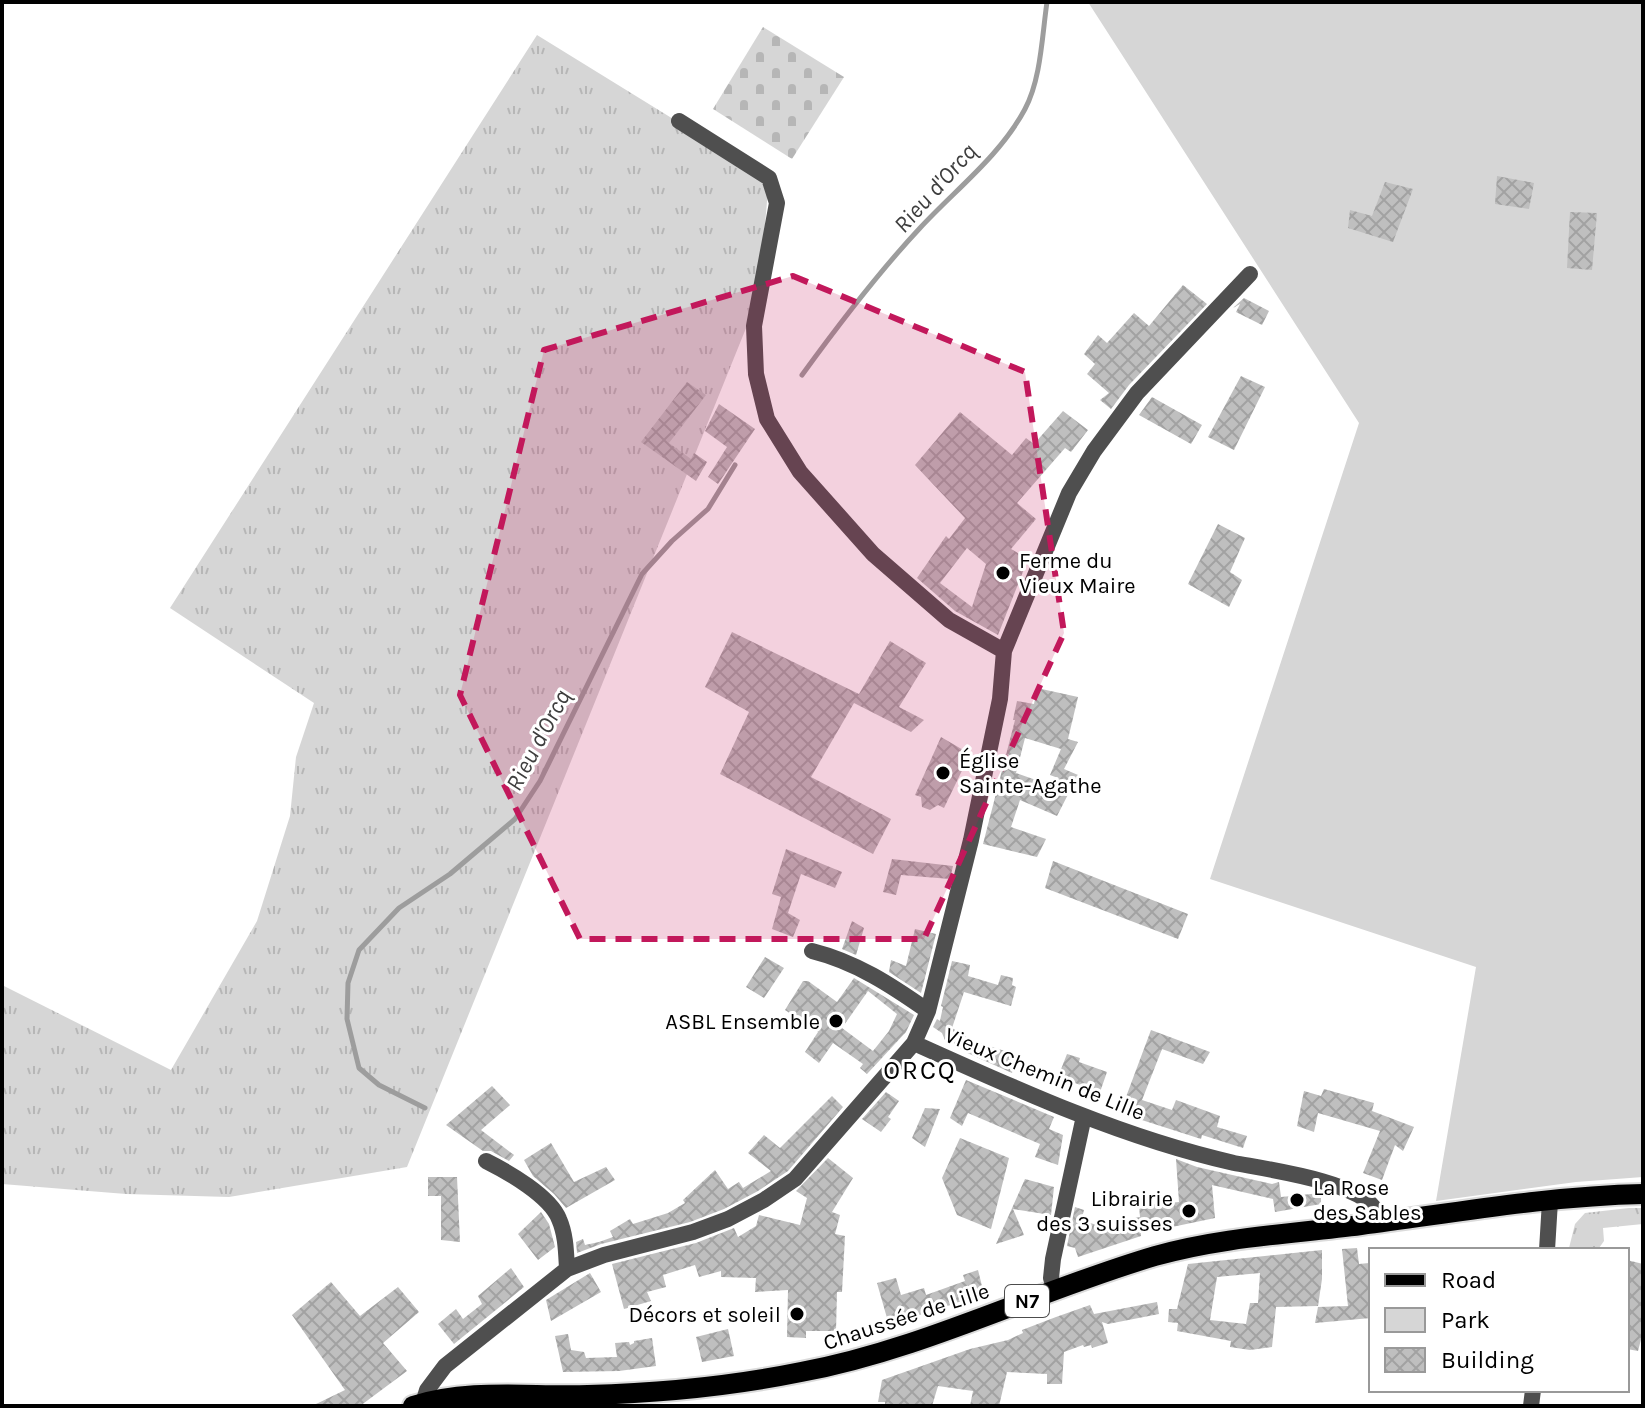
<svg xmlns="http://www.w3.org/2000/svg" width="1645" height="1408" font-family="Karla,sans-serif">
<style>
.grass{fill:url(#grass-tufts)}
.cemetery{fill:url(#cemetery-stones)}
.park{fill:#d6d6d6}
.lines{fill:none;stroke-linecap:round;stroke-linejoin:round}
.stream{stroke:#9d9d9d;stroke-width:5}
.building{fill:url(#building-cross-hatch);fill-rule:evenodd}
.primary-casing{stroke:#dbdbdb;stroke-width:24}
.minor{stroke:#4f4f4f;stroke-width:16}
.primary{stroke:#000;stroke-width:20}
.marked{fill:#c2185b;fill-opacity:0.2;stroke:#c2185b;stroke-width:6;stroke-dasharray:16 10;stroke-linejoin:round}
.poi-dot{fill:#000;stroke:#fff;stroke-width:3}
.labels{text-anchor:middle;stroke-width:6;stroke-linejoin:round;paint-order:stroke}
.shield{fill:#fff;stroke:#4c4c4c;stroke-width:2}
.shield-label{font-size:20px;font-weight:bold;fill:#000}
.poi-label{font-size:22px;fill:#000;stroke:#fff;text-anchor:start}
.street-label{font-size:22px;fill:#000;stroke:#fff}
.water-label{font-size:24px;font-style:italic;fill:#3e3e3e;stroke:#fff}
.quarter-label{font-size:26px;letter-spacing:2px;fill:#000;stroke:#fff}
</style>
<defs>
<pattern id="grass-tufts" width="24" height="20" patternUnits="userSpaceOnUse" patternTransform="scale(2)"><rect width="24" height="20" fill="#d6d6d6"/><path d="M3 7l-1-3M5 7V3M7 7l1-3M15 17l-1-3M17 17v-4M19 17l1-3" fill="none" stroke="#b6b6b6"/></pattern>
<pattern id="cemetery-stones" width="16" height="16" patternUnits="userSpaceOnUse" patternTransform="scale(2)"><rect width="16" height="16" fill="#d6d6d6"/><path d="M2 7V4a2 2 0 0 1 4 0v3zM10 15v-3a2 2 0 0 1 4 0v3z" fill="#b6b6b6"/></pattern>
<pattern id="building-cross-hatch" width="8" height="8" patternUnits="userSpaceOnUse" patternTransform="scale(2)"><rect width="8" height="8" fill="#bfbfbf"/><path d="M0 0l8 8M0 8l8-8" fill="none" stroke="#a2a2a2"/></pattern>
</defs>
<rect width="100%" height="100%" fill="#fff"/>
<path class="grass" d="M537 35 769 178 759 296 407 1167 229 1197 126 1194 2 1184V985L171 1070 257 921 290 816 296 757 314 703 170 608Z
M1629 1208H1643V1224L1603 1228 1604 1241 1599 1248H1569L1575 1224 1585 1213Z"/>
<path class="cemetery" d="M763 27 844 77 792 159 713 109Z"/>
<path class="park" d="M1088 2H1643V1177L1576 1182 1436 1201 1476 967 1210 879 1359 423Z"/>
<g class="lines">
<path class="stream" d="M802 375C839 324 877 274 920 228 955 190 1000 156 1025 109 1041 79 1042 36 1047 2
M425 1108 379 1085 359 1068 347 1019 348 983 359 950 399 908 450 874 515 819 540 781 642 574 672 541 708 509 735 465"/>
</g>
<path class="building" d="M1497 176 1534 183 1529 209 1495 204Z
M1385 182 1413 189 1393 242 1348 228 1350 210 1372 216Z
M1570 212 1597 213 1592 270 1567 268Z
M1183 285 1207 304 1129 385 1111 409 1100 400 1109 393 1087 374 1095 364 1084 354 1098 335 1107 343 1134 313 1149 326Z
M1244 298 1269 311 1262 325 1236 312 1240 304 1233 308Z
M1241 376 1265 387 1234 450 1208 437Z
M687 382 706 395 669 443 691 459 694 453 707 462 696 481 641 442Z
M1152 397 1202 425 1191 444 1139 415Z
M719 404 755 429 718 484 708 477 727 447 705 431Z
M1063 411 1088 430 1071 452 1065 448 1017 503 1036 519 1011 549 1028 559 998 635 955 611 917 578 946 536 949 539 965 518 915 465 960 412 1012 455 1026 438 1034 444ZM967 548 986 564 972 607 940 583Z
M1218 524 1245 538 1230 572 1242 580 1229 607 1188 584Z
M732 632 859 694 890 641 926 663 899 707 924 720 911 732 854 703 811 777 891 819 873 854 720 774 749 712 705 687Z
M1037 688 1078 697 1068 739 1078 742 1064 769 1078 775 1057 816 1020 800 1011 827 1046 839 1037 857 983 844 1015 720H1013L1017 701 1034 704ZM1025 738 1061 749 1050 775 1058 778 1053 786 1016 773Z
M941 737 970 754 944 808 938 805 930 810 922 807 921 797 915 795Z
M786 849 842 872 835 888 801 874 788 913 800 920 793 937 772 929 781 897 772 894Z
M892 859 953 866 950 879 901 875 896 895 883 892Z
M1053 861 1188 914 1178 939 1045 888Z
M852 921 864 928 856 955 842 949Z
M915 929 936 934 921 993 889 972 891 960 906 966Z
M765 957 784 968 764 998 746 987Z
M952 961 970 965 968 976 998 985 1001 975 1013 978 1012 985 1016 987 1011 1006 964 992 952 1028 971 1040 1017 1055 1012 1073 963 1051 949 1039 947 1045 942 1033 933 1027 937 1019 940 1021 941 1016 943 1007 941 1006Z
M854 978 914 1015 906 1032 867 1074 860 1068 863 1064 833 1043 819 1063 805 1052 818 1032 785 1010 803 981H808L837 1002ZM868 991 897 1014 889 1031 873 1051 842 1028Z
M1151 1030 1210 1052 1203 1064 1162 1049 1142 1100 1172 1110 1176 1100 1220 1116 1217 1127 1247 1136 1243 1148 1202 1135 1201 1139 1120 1113Z
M1067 1054 1080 1058 1079 1062 1107 1072 1100 1092 1058 1077Z
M966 1080 1054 1117 1049 1129 1063 1135 1058 1165 1035 1157 1040 1144 968 1113 962 1126 950 1118Z
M492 1086 510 1105 481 1130 514 1155 509 1161 491 1151H483L446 1125Z
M1324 1089 1374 1103 1372 1111 1414 1127 1403 1151 1395 1145 1382 1180 1363 1173 1380 1131 1318 1113 1314 1132 1297 1126 1304 1091 1321 1096Z
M886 1092 899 1101 888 1117 891 1119 881 1132 862 1119Z
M832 1096 843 1107 788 1171 758 1191 724 1209 690 1222 601 1244 577 1253 576 1242 583 1239 585 1245 599 1242 613 1237 610 1231 630 1219 633 1224 668 1213 685 1203 683 1200 715 1170 728 1189 739 1182 743 1188 771 1171 748 1153 764 1135 780 1148Z
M925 1108 940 1109 925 1147 912 1138Z
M960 1138 1009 1158 991 1229 957 1215 942 1178Z
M551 1143 574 1182 606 1167 615 1180 566 1208 554 1194 533 1176 524 1160Z
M828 1158 853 1178 832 1212 840 1215 835 1234 845 1236 842 1292H837L836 1331H806V1338L787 1337 788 1290 755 1292 756 1278 721 1277V1271L699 1277 695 1265 663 1275 666 1287 647 1292 651 1301 624 1309 612 1264 696 1243 734 1228 738 1237 756 1226 759 1215 800 1225 807 1198 796 1191Z
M1176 1159 1197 1167 1272 1184 1279 1182 1281 1197 1321 1193V1204L1275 1212 1273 1199 1212 1185 1215 1218 1172 1227 1141 1230V1236L1078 1257 1075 1248 1067 1246 1075 1207 1084 1210 1081 1221 1098 1225 1140 1217 1139 1206 1179 1202Z
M428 1177H457L460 1242 441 1240V1196H428Z
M1025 1179 1054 1187 1051 1215 1013 1209 1024 1235 996 1244Z
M541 1212 549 1224 555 1247 538 1260 518 1234Z
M1357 1248 1359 1264 1369 1263 1371 1318 1315 1323 1318 1307 1348 1306 1342 1249Z
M1322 1250V1279L1318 1306 1276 1307 1272 1347 1250 1350 1230 1347 1231 1341 1177 1331 1178 1323 1168 1322 1169 1309H1177L1188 1264ZM1260 1273 1258 1303H1250L1246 1324 1210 1320 1217 1277Z
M1627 1260 1643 1264V1332L1638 1351 1627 1349Z
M511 1268 524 1287 454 1344 438 1324 456 1309 463 1319 482 1304 478 1296Z
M978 1270 984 1294 889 1325 877 1283 896 1278 901 1295 924 1288 926 1295 965 1281 963 1275Z
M590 1273 601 1292 551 1321 546 1300Z
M331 1282 360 1316 398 1287 419 1312 383 1343 407 1371 360 1406H312L345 1390 292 1315Z
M1157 1302 1159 1314 1108 1324 1102 1322 1108 1343 1092 1348 1091 1345 1084 1347 1083 1345 1064 1352 1062 1384H1047V1374L1007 1372 999 1406H970L973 1391 938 1386 932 1406H885V1402H878L882 1380 970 1349 1008 1340 1023 1333 1022 1330 1056 1317 1090 1305 1094 1314Z
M728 1329 734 1356 702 1362 696 1337Z
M568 1334 571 1350 584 1352 586 1358 617 1357 615 1343 629 1342 630 1345 634 1343V1341L652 1338 656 1366 619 1371 563 1372 555 1336Z"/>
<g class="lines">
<defs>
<path id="primary" d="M413 1406C470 1388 529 1397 588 1395 659 1393 732 1386 801 1372 924 1349 1036 1291 1155 1256 1222 1237 1292 1234 1361 1225 1454 1213 1548 1196 1643 1194"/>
</defs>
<use href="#primary" class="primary-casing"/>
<path class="minor" d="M679 121 769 178 777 203 754 326 756 374 767 419 800 472 873 554 949 620 1004 651
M812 951C856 962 891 985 928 1011
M914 1043C1018 1090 1123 1138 1234 1163 1265 1169 1362 1182 1376 1211 1378 1215 1378 1219 1379 1223
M486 1161C508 1172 550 1196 559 1219 566 1235 566 1252 567 1269
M1547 1250 1550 1201
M1055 1290 1051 1278 1053 1259 1084 1116
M423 1403 427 1390 445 1366 567 1269 604 1255 693 1232 728 1219 764 1200 795 1179 914 1043 928 1011 971 840 1000 699 1004 651 1069 493 1094 451 1137 393 1250 274
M1531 1406 1533 1390"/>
<use href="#primary" class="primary"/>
</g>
<path class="marked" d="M793 276 1025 372 1064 633 924 939H580L460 695 544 350Z"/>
<g class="poi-dot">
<circle cx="1003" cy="573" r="8"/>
<circle cx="943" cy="773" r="8"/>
<circle cx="836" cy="1021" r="8"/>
<circle cx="1297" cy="1200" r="8"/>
<circle cx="1189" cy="1211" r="8"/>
<circle cx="797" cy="1314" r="8"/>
</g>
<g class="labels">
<rect class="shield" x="1005" y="1285" width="44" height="32" rx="6"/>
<g class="shield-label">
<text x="1027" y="1308">N7</text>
</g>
<g class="poi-label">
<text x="1019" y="568">Ferme du<tspan x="1019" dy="25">Vieux Maire</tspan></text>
<text x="959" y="768">Église<tspan x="959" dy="25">Sainte-Agathe</tspan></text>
<text x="820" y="1029" text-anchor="end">ASBL Ensemble</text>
<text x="1313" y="1195">La Rose<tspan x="1313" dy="25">des Sables</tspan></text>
<text x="1173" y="1206" text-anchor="end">Librairie<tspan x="1173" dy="25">des 3 suisses</tspan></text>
<text x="781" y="1322" text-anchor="end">Décors et soleil</text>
</g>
<g class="street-label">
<text transform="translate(1045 1073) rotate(22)" y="8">Vieux Chemin de Lille</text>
<text transform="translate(906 1316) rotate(-18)" y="8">Chaussée de Lille</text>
</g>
<g class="water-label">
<text transform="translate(935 188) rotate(-48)" y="8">Rieu d'Orcq</text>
<text transform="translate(538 740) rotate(-62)" y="8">Rieu d'Orcq</text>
</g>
<g class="quarter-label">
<text x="920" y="1079">ORCQ</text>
</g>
</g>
<rect width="1645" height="1408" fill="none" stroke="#000000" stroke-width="8"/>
<rect x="1369" y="1248" width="260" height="144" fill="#ffffff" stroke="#999999" stroke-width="2"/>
<rect x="1385" y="1274" width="40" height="12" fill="#000000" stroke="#999999" stroke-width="2"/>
<text x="1441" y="1288" font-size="24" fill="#000000">Road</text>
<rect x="1385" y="1308" width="40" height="24" fill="#d6d6d6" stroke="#999999" stroke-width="2"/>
<text x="1441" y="1328" font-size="24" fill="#000000">Park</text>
<rect x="1385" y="1348" width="40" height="24" fill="url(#building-cross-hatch)" stroke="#999999" stroke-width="2"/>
<text x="1441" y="1368" font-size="24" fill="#000000">Building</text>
</svg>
